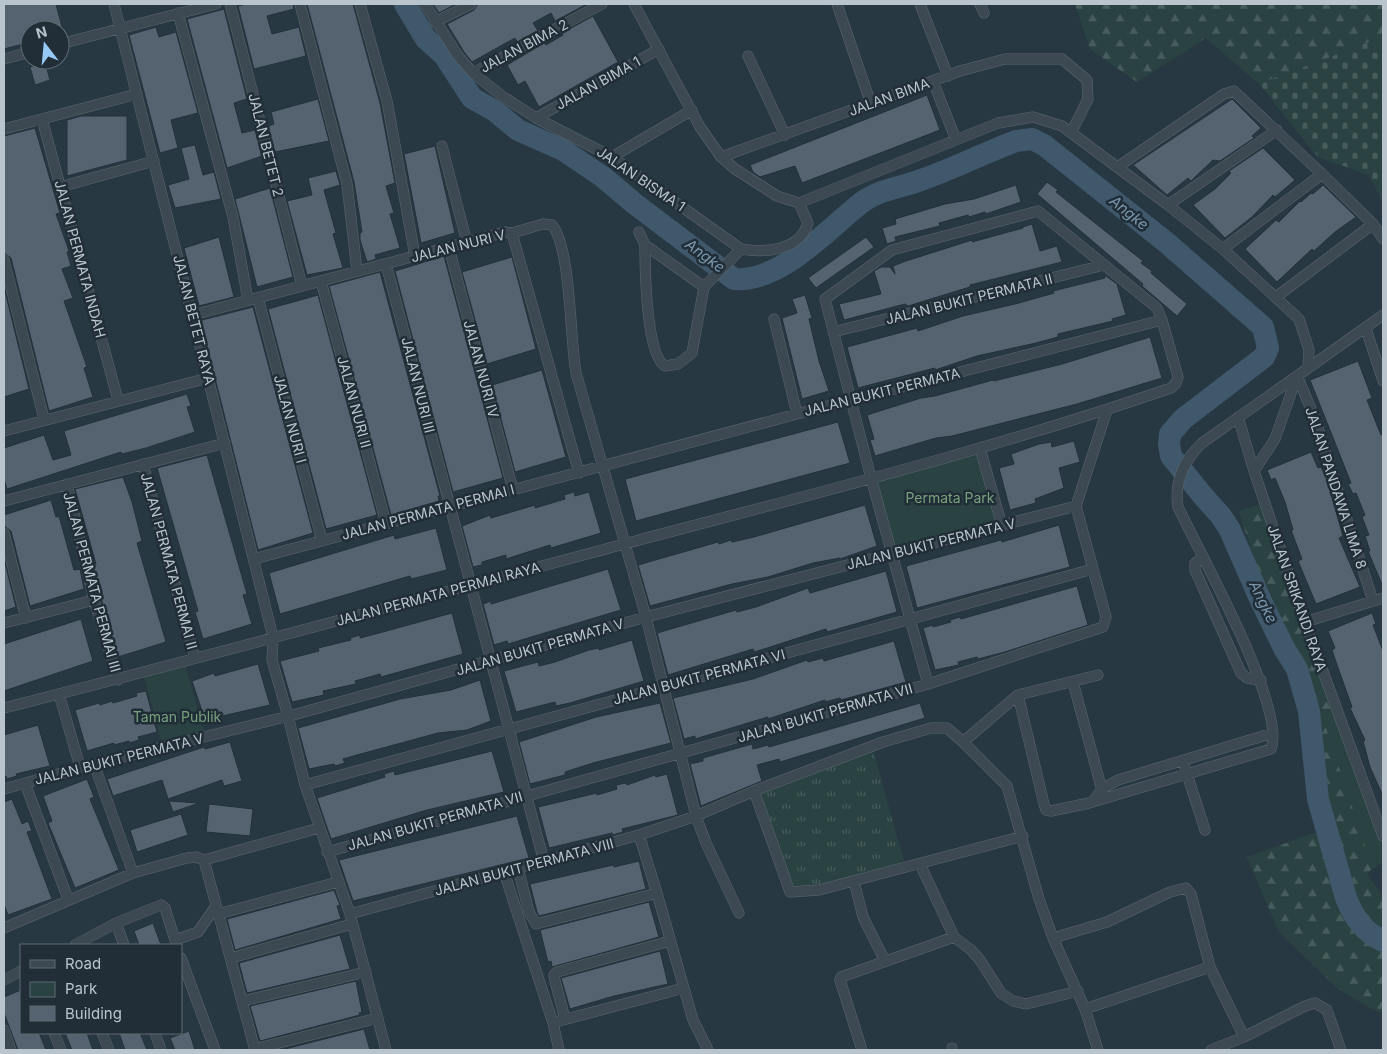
<svg xmlns="http://www.w3.org/2000/svg" width="1387" height="1054" font-family="Inter,sans-serif">
<style>
.grass{fill:url(#grass-tufts)}
.forest{fill:url(#forest-firs)}
.cemetery{fill:url(#cemetery-stones)}
.green{fill:#2a4342}
.lines{fill:none;stroke-linecap:round;stroke-linejoin:round}
.river{stroke:#3f586b;stroke-width:22}
.building{fill:#54636f;stroke:#23303a}
.minor-casing{stroke:#5b6770;stroke-width:11}
.minor{stroke:#3d4952;stroke-width:10}
.labels{text-anchor:middle;stroke-width:5;stroke-linejoin:round;paint-order:stroke}
.street-label{font-size:14px;fill:#bac4cc;stroke:#212e38}
.park-label{font-size:14px;fill:#79a17c;stroke:#212e38}
.water-label{font-size:15px;font-style:italic;fill:#7c98ad;stroke:#212e38}
</style>
<defs>
<pattern id="grass-tufts" width="24" height="20" patternUnits="userSpaceOnUse" patternTransform="scale(1.25)"><rect width="24" height="20" fill="#2a4342"/><path d="M3 7l-1-3M5 7V3M7 7l1-3M15 17l-1-3M17 17v-4M19 17l1-3" fill="none" stroke="#475c5c"/></pattern>
<pattern id="forest-firs" width="22" height="20" patternUnits="userSpaceOnUse" patternTransform="scale(1.25)"><rect width="22" height="20" fill="#2a4342"/><path d="M5 1l3.5 6h-7zM16 11l3.5 6h-7z" fill="#475c5c"/></pattern>
<pattern id="cemetery-stones" width="16" height="16" patternUnits="userSpaceOnUse" patternTransform="scale(1.25)"><rect width="16" height="16" fill="#2a4342"/><path d="M2 7V4a2 2 0 0 1 4 0v3zM10 15v-3a2 2 0 0 1 4 0v3z" fill="#475c5c"/></pattern>
</defs>
<rect width="100%" height="100%" fill="#283843"/>
<path class="grass" d="M872 746 904 862 791 895 751 793Z"/>
<path class="forest" d="M1075 4H1383V37L1259 84 1206 38 1137 82 1090 49Z
M1266 503 1383 851 1382 862 1367 873 1383 898V1012L1379 1013 1337 988 1279 932 1247 857 1337 825 1239 511Z"/>
<path class="cemetery" d="M1383 37V203L1369 175 1318 157 1259 84Z"/>
<path class="green" d="M980 448 1002 526 892 554 871 478Z
M184 661 206 737 163 747 143 673Z
M1336 708 1383 836 1382 862 1373 869 1320 710Z"/>
<g class="lines">
<path class="river" d="M405 4 426 39 444 55 472 98 495 111 518 130 563 150 603 177 635 204 734 279C780 283 827 230 861 203 879 189 901 188 921 180 953 169 984 153 1016 141L1032 139 1044 145 1167 243 1263 327 1268 348 1264 357 1183 419 1170 434 1169 444 1171 456 1203 496 1221 516 1230 530 1261 601 1284 648 1297 669 1309 711 1318 799 1346 898C1354 918 1364 932 1383 941"/>
</g>
<path class="building" d="M4 4H56L62 27 52 30H30V37L25 38 27 43 4 49Z
M246 4H293L294 9 267 16 272 34 299 27 306 56 254 69 238 6Z
M307 4H353L380 103 395 183 386 186 394 213 390 214 400 248 375 255 376 259 367 262 360 240V233L362 232 354 182Z
M433 4H456L439 13Z
M478 4H587L555 21 551 13 533 23 538 31 517 42 515 38 472 62 464 52 447 24 474 10Z
M224 9 247 99 234 103 242 133 255 130 262 156 227 168 187 19Z
M593 16 618 62 539 107 525 81 518 85 507 65 544 43 546 45 563 35 562 33Z
M156 27 159 37 176 32 198 113 171 120 178 148 160 153 129 35Z
M45 62 50 80 35 85 30 67Z
M927 95 940 130 802 183 795 166 760 177 753 172 750 165Z
M318 99 329 141 275 152 268 126 274 124 271 112Z
M1232 99 1261 128 1252 136 1254 138 1220 161 1213 160 1191 181 1188 178 1167 195 1133 165Z
M81 116H127V160L67 176V120Z
M35 128 60 213 56 214 69 251 67 252 71 266 62 269 73 298 64 301 87 367 84 368 93 397 49 411 11 258 4 253V136Z
M195 145 203 175 214 172 221 199 175 208 168 185 189 179 181 148Z
M435 146 455 233 421 243 404 154Z
M1263 148 1295 180 1275 197 1273 195 1252 217 1225 238 1193 205 1215 189 1231 173 1229 171Z
M336 171 340 185 324 190 336 233 333 234 343 268 307 275 287 201 312 195 308 178Z
M1047 182 1058 190 1056 192 1143 261 1141 263 1152 271 1151 273 1187 304 1177 316 1142 286 1143 284 1037 194Z
M1016 185 1021 202 986 214 985 212 969 217 968 215 939 223 940 226 895 237 896 241 887 244 882 228 896 224 895 219 945 204 974 199Z
M1323 185 1356 217 1335 232 1314 251 1312 249 1277 282 1245 249 1276 220 1279 222 1300 201 1301 202 1311 193 1313 194Z
M270 188 293 277 257 287 235 199Z
M1032 224 1040 251 1057 246 1062 262 970 285V287L908 306 905 304 844 320 839 304 881 294 874 271 881 267H890L895 274 893 266 906 261 972 240V242L1023 228V227Z
M219 237 234 297 199 306 184 248Z
M866 237 874 247 816 288 808 278Z
M444 256 503 478 453 492 395 271Z
M512 257 536 349 487 364 462 272Z
M380 272 440 496H438L439 501 391 515 329 286Z
M1104 276H1106L1117 284 1126 315 1112 319 1113 321 1058 334V337L1036 343 977 356 935 370V368L858 388 847 347 917 328 918 331 963 316 1019 303 1054 293 1053 291 1105 278Z
M4 287 29 389 4 397Z
M318 295 377 515 326 529 268 309Z
M805 295 812 318 809 319 819 361 829 391 802 399 782 318 797 313 792 299Z
M253 307 313 533 258 550 201 322 202 320Z
M1150 337 1162 378 1077 404 952 436 936 438 875 456 870 440 874 439 867 415 921 398 935 396 993 380 994 381 1062 364Z
M1358 361 1372 398 1367 400 1381 435 1383 434V587L1368 551H1370L1365 536 1369 535 1362 517 1365 515 1356 493 1353 494 1348 484 1351 483 1310 380Z
M542 370 566 457 515 472 492 385Z
M187 394 191 406 187 407 195 432 146 448 122 454 121 452 7 489 4 479V448L44 435 53 460 71 455 64 431Z
M838 422 850 463 636 521 625 479Z
M1074 441 1080 462 1059 468 1064 488 1035 499 1036 503 1010 510 999 468 1014 464 1011 454 1039 444 1051 442 1052 447Z
M1311 452 1318 468 1321 467 1326 477 1343 536 1339 538 1360 587 1316 604 1298 561 1302 559 1291 530H1293L1285 502 1275 478 1271 480 1267 470Z
M207 455 247 594 243 595 252 624 203 639 195 612 198 611 157 468Z
M123 477 132 502 142 541 137 543 166 642 118 657 101 598 93 565 96 564 75 489Z
M574 492 575 496 589 492 601 533 551 548 550 545 506 559V555L482 562V565L473 567 462 526 490 515 491 518 535 505V508L565 499 564 495Z
M51 500 56 517 59 516 74 570 80 569 84 589 30 606 11 531 4 526V515Z
M865 505 877 546 840 559V558L813 563 768 577 732 584 650 606 638 565 718 542 719 544 731 540 732 542 754 537Z
M1059 525 1070 567 917 608 906 566 1001 540 1002 542Z
M436 528 447 570 411 579 410 576 280 614 269 573 394 535 395 539Z
M4 559 16 607 4 611Z
M608 569 621 610 508 644 507 641 494 645 483 604 491 601V604Z
M886 571 897 612 827 632 826 629 764 649 754 652 753 649 668 675 657 633 736 610 737 612 756 607 808 588 810 593Z
M1077 586 1088 625 1005 652 978 659 977 657 958 662 959 665 935 670 923 628 933 625V627L951 622 950 620 960 617 961 619Z
M452 613 463 654 381 677 380 674 355 681 356 684 323 691 324 695 292 702 280 661 319 651 318 648 351 640 350 638 360 635V638L379 633Z
M1372 613 1376 624 1373 625 1383 651V796L1370 767 1363 741 1365 740 1350 708 1352 707 1336 662 1332 650 1335 648 1328 631Z
M81 619 93 661 4 691V644Z
M632 640 644 681 570 703 556 706 555 702 516 712 504 671 538 662 539 666 555 662 589 650 599 648V650Z
M894 641 906 682 841 700 840 698 825 702V700L768 719V717L695 739V736L684 739 673 698 753 679 807 660 808 662 823 658 824 661Z
M258 664 270 705 205 720 192 681 214 673 215 676Z
M480 680 491 721 467 730 438 733 357 755 343 759 345 763 335 766 334 764 309 769 298 728 400 699 451 690Z
M146 691 157 732 138 737 139 740 129 743V741L114 745V743L87 751 75 710 99 703 100 705 112 701 113 703 137 696 136 693Z
M660 703 671 743 593 763 565 772V775L530 784 519 742 596 717Z
M920 703 925 718 780 762 779 759 757 765 762 781 701 806 690 764 703 761V758L752 744 753 749 768 745 769 747Z
M38 725 50 766 16 774 17 776 7 779 6 776 4 777V735Z
M230 742 242 781 224 786 222 780 168 799 162 780 113 796 107 779 204 747 205 749Z
M492 751 504 792 427 810 331 839 317 798 385 777 384 774 394 771 395 775 407 772Z
M667 774 678 815 622 829 623 832 613 835 612 833 549 848 538 807 597 793V795L617 789 616 785 626 783 627 785 655 775 656 777Z
M87 779 94 797 90 799 119 870 75 888 48 823 52 821 43 796Z
M12 799 22 824 28 821 32 831 27 832 52 899 8 915 4 904V802Z
M169 801 199 803 173 812Z
M209 804 253 809 250 836 206 832Z
M181 814 188 835 137 852 130 830Z
M517 816 529 858 353 901 339 860Z
M639 861 646 889 539 916 537 912 530 884 613 865 614 867Z
M334 890 340 905 337 906 341 919 235 950 227 919Z
M649 902 659 937 552 967 551 961 548 962 540 930Z
M153 923 161 945H139L134 931Z
M340 935 350 969 247 993 239 963Z
M660 951 668 984 614 996 570 1009 561 978Z
M356 981 362 1012 359 1013 360 1015 260 1041 250 1006Z
M21 990V1033H39L46 1050H18L4 1013V997Z
M364 1029 370 1050H281Z
M189 1031 195 1050H175L170 1038Z
M65 1033H87L93 1050H72Z
M119 1033H140L147 1050H125Z"/>
<g class="lines">
<defs>
<path id="minor" d="M114 4 273 637 272 660 288 716 305 785 350 914 386 1050
M230 4 302 286
M300 4 347 184 357 271
M360 4 387 101 415 256
M425 4 458 56 473 73 502 96 536 118 612 157 741 249C765 253 800 251 808 223L799 203
M634 4 700 127 721 157 735 169 777 196 799 203
M837 4 871 104
M920 4 948 76
M980 4 984 13
M178 13 233 217 248 300
M435 22 471 4
M60 44 216 4
M748 56 785 135
M4 59 30 52
M473 73 602 4
M933 81 956 140
M536 118 659 49
M42 119 118 400
M4 129 137 94
M442 146 467 243
M612 157 692 110
M721 157 960 71 1005 59H1062L1087 80 1088 99 1072 131
M1119 166 1224 94 1234 91 1322 174 1373 224 1383 239
M60 187 154 161
M799 203 998 123 1033 117 1062 126 1168 205 1223 249 1299 319 1309 350 1308 368
M1168 205 1277 130
M639 232 645 245C645 268 646 355 665 366L678 364 692 353 704 287 741 249
M512 233 543 224 552 225C571 247 570 341 576 373L646 617 696 816 706 843 739 913
M645 245 704 287
M449 248 513 490
M1223 249 1322 174
M4 260 44 419
M386 264 544 862
M321 281 386 523
M1276 297 1373 224
M258 298 322 541
M193 315 505 232 512 233 579 473
M1383 315 1297 376 1275 439 1254 471 1305 622 1383 836
M774 319 797 414
M1366 329 1383 381
M833 332 1104 265
M1238 417 1254 471
M4 431 208 378
M980 448 1002 526
M143 464 195 658
M67 484 94 600 118 680
M4 501 225 443
M4 533 26 618
M1202 558 1195 563V570L1241 673 1247 678 1261 680
M254 559 797 414 1162 320
M1305 622 1383 598
M4 623 94 600
M1073 682 1103 794
M59 694 80 767
M1018 695 1044 804 1046 810 1051 811 1089 803 1271 749C1287 708 1199 552 1178 507 1174 483 1184 460 1202 443L1297 376 1314 416 1373 601
M4 708C216 654 427 597 639 540 817 493 996 448 1171 388L1176 383 1178 377 1162 320 1157 308 1038 211 892 250 825 299 871 478 928 684
M963 742 1018 695 1098 675
M94 764 133 873
M1185 768 1205 830
M25 783 68 899
M305 785 1093 569
M4 789 94 764 293 715 646 617 1076 506
M754 791 790 892 819 890 1023 836
M1094 800 1102 789 1118 780 1273 733
M639 835 657 893 693 1020 708 1050
M327 852 928 684 1103 627 1106 617 1076 506 1107 410
M204 860 319 828
M920 864 954 937 971 950 980 960 1001 993 1013 1001 1026 1004 1078 991
M518 868 529 912 536 924 657 893
M504 872 553 1023 559 1050
M854 881 863 917 885 961
M218 914 338 882
M350 914 639 835 696 816 754 791 883 742 931 728H947L963 742 1007 786 1039 899 1053 938 1085 1009 1098 1050
M116 923 124 945
M4 928 133 873 187 858 196 857 204 860 255 1050
M1053 938 1107 922 1170 892 1186 888 1191 894 1210 967 1244 1037
M75 945 116 923 161 905 165 908 175 940 198 932 216 906
M181 958 215 1050
M231 958 352 924
M4 980 21 971
M243 1001 366 972
M1085 1009 1210 967
M565 1019 555 981 554 975 557 972 670 941
M559 1021 684 988
M4 1030 11 1050
M54 1033 61 1050
M102 1033 109 1050
M155 1033 161 1050
M255 1049 378 1018
M862 1050 840 980 841 977 954 937
M952 1050V1048
M1211 1050 1244 1037 1305 1006 1315 1003 1327 1010 1341 1050"/>
</defs>
<use href="#minor" class="minor-casing"/>
<use href="#minor" class="minor"/>
</g>
<g class="labels">
<g class="street-label">
<text transform="translate(524 46) rotate(-28)" y="5">JALAN BIMA 2</text>
<text transform="translate(598 83) rotate(-29)" y="5">JALAN BIMA 1</text>
<text transform="translate(889 97) rotate(-20)" y="5">JALAN BIMA</text>
<text transform="translate(266 145) rotate(76)" y="5">JALAN BETET 2</text>
<text transform="translate(641 179) rotate(34)" y="5">JALAN BISMA 1</text>
<text transform="translate(458 246) rotate(-14)" y="5">JALAN NURI V</text>
<text transform="translate(80 259) rotate(75)" y="5">JALAN PERMATA INDAH</text>
<text transform="translate(969 299) rotate(-14)" y="5">JALAN BUKIT PERMATA II</text>
<text transform="translate(194 320) rotate(76)" y="5">JALAN BETET RAYA</text>
<text transform="translate(481 369) rotate(75)" y="5">JALAN NURI IV</text>
<text transform="translate(418 385) rotate(76)" y="5">JALAN NURI III</text>
<text transform="translate(882 392) rotate(-14)" y="5">JALAN BUKIT PERMATA</text>
<text transform="translate(354 402) rotate(75)" y="5">JALAN NURI II</text>
<text transform="translate(290 419) rotate(75)" y="5">JALAN NURI I</text>
<text transform="translate(1336 488) rotate(72)" y="5">JALAN PANDAWA LIMA 8</text>
<text transform="translate(428 512) rotate(-15)" y="5">JALAN PERMATA PERMAI I</text>
<text transform="translate(931 544) rotate(-14)" y="5">JALAN BUKIT PERMATA V</text>
<text transform="translate(169 561) rotate(75)" y="5">JALAN PERMATA PERMAI II</text>
<text transform="translate(92 582) rotate(75)" y="5">JALAN PERMATA PERMAI III</text>
<text transform="translate(438 594) rotate(-15)" y="5">JALAN PERMATA PERMAI RAYA</text>
<text transform="translate(1297 598) rotate(71)" y="5">JALAN SRIKANDI RAYA</text>
<text transform="translate(540 647) rotate(-16)" y="5">JALAN BUKIT PERMATA V</text>
<text transform="translate(699 677) rotate(-15)" y="5">JALAN BUKIT PERMATA VI</text>
<text transform="translate(825 713) rotate(-16)" y="5">JALAN BUKIT PERMATA VII</text>
<text transform="translate(119 759) rotate(-14)" y="5">JALAN BUKIT PERMATA V</text>
<text transform="translate(435 821) rotate(-16)" y="5">JALAN BUKIT PERMATA VII</text>
<text transform="translate(524 867) rotate(-15)" y="5">JALAN BUKIT PERMATA VIII</text>
</g>
<g class="park-label">
<text x="950" y="503">Permata Park</text>
<text x="177" y="722">Taman Publik</text>
</g>
<g class="water-label">
<text transform="translate(1129 213) rotate(39)" y="5">Angke</text>
<text transform="translate(705 256) rotate(37)" y="5">Angke</text>
<text transform="translate(1263 602) rotate(64)" y="5">Angke</text>
</g>
</g>
<rect width="1387" height="1054" fill="none" stroke="#bac4cc" stroke-width="10"/>
<rect x="20" y="944" width="162" height="90" fill="#212e38" stroke="#5e6a73"/>
<rect x="30" y="960" width="25" height="8" fill="#3d4952" stroke="#5e6a73"/>
<text x="65" y="969" font-size="15" fill="#bac4cc">Road</text>
<rect x="30" y="982" width="25" height="15" fill="#2a4342" stroke="#5e6a73"/>
<text x="65" y="994" font-size="15" fill="#bac4cc">Park</text>
<rect x="30" y="1006" width="25" height="15" fill="#54636f" stroke="#5e6a73"/>
<text x="65" y="1019" font-size="15" fill="#bac4cc">Building</text>
<g transform="translate(45 45) rotate(344)"><circle r="24" fill="#212e38" stroke="#5e6a73"/>
<path d="M0-4L9 19L0 12L-9 19Z" fill="#96c9f5"/>
<text y="-8" font-size="14" font-weight="bold" text-anchor="middle" fill="#bac4cc">N</text>
</g>
</svg>
